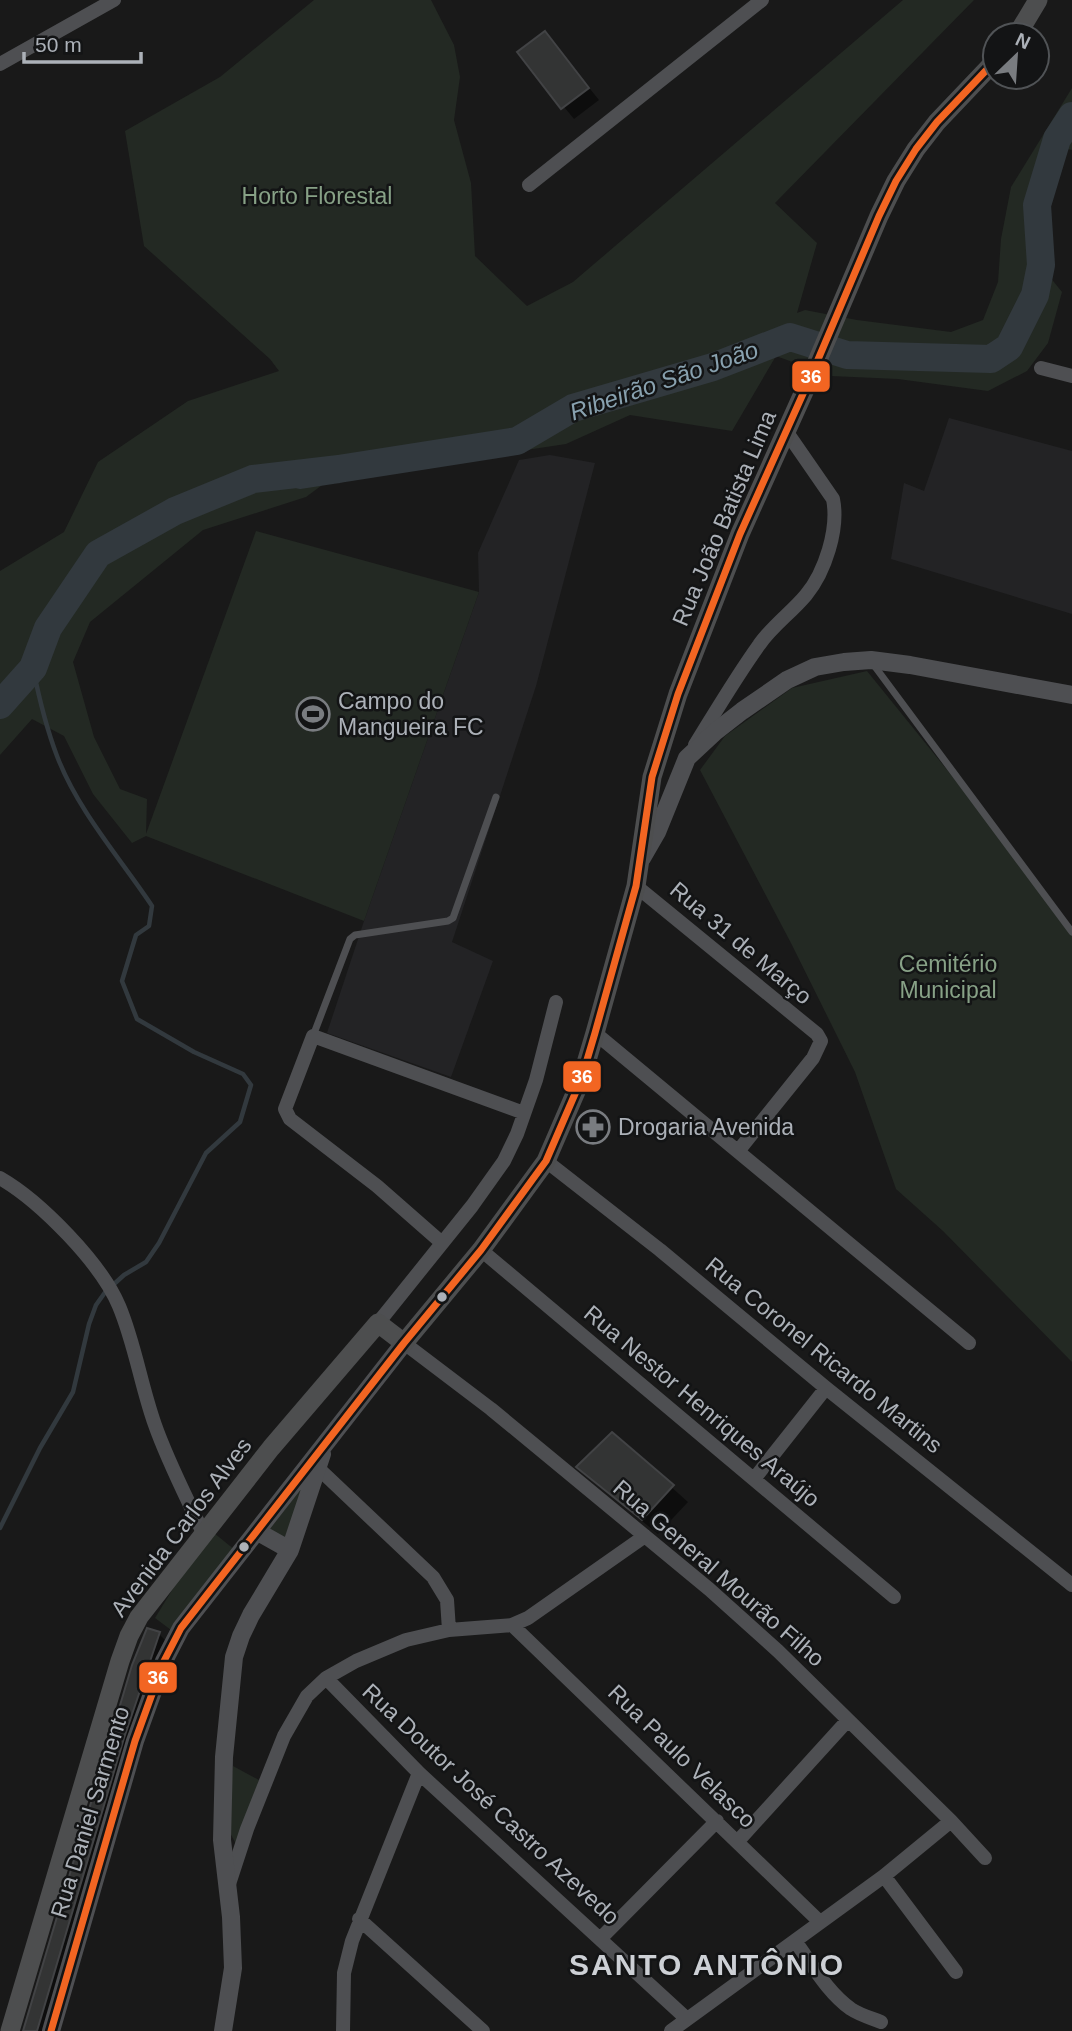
<svg xmlns="http://www.w3.org/2000/svg" width="1072" height="2031" font-family="Helvetica,sans-serif">
<style>
.built{fill:#232325}
.green{fill:#232923}
.shadow{fill:#0007}
.lines{fill:none;stroke-linecap:round;stroke-linejoin:round}
.stream{stroke:#32393e;stroke-width:4.5}
.river{stroke:#32393e;stroke-width:28}
.building{fill:#333434;stroke:#424345;stroke-width:2}
.service{stroke:#4e4f52;stroke-width:7}
.minor{stroke:#4e4f52;stroke-width:14}
.tertiary{stroke:#4e4f52;stroke-width:18}
.secondary{stroke:#4d4e4f;stroke-width:19}
.bus-1-casing{stroke:#131415;stroke-width:12}
.bus-1{stroke:#f26522;stroke-width:7}
.bus-dot{fill:#acb1b8;stroke:#131415;stroke-width:2.5}
.labels{text-anchor:middle;stroke-width:5;stroke-linejoin:round;paint-order:stroke}
.park-label{font-size:23px;fill:#87a186;stroke:#131415}
.street-label{font-size:23px;fill:#acb1b8;stroke:#131415}
.poi-label{font-size:23px;fill:#acb1b8;stroke:#131415;text-anchor:start}
.water-label{font-size:24px;font-style:italic;fill:#88a1af;stroke:#131415}
.district-label{font-size:30px;font-weight:bold;letter-spacing:2px;fill:#cdd0d5;stroke:#131415}
.line-badge{stroke:#131415;stroke-width:2.5}
.badge-label{font-size:19px;text-anchor:middle;font-weight:bold;fill:#fff}
</style>
<rect width="100%" height="100%" fill="#191919"/>
<path class="built" d="M949 418 1072 451V614L891 559 904 483 924 491Z
M550 455 595 463 536 686 452 942 493 961 451 1077 327 1033 364 921 479 592 478 553 519 460Z"/>
<path class="green" d="M314 0H431L454 45 460 77 454 120 471 183 475 256 527 306 573 282 903 0H974L775 203 817 243 797 313 805 310 857 320 951 332 983 320 998 282 1001 239 1011 187 1072 88V150L1063 148 1037 205 1041 266 1062 292 1048 343 1027 371 988 391 898 379 831 376 776 356 732 431 630 415 566 444 329 480 306 497 203 530 90 622 73 662 94 737 120 789 147 799 146 834 256 531 479 592 364 921 146 836 132 843 93 794 64 736 32 719 0 755V571L64 532 98 462 188 401 279 371 270 359 144 246 125 131 220 77Z
M867 671 969 797 1072 935V1362L943 1231 896 1189 855 1072 792 945 700 770 725 736 792 688Z
M312 1471 290 1540 270 1530 269 1526Z
M214 1533 235 1550 175 1633 155 1618 185 1569Z
M233 1766 259 1780 236 1844 227 1827Z"/>
<path class="shadow" d="M545 33 599 100 574 119 519 52Z
M612 1434 688 1502 658 1534 594 1482 579 1467Z
M159 1634 174 1649 139 1753 56 2031H25Z"/>
<g class="lines">
<path class="stream" d="M33 668C39 698 46 727 57 756 78 811 120 858 152 906L149 926 136 935 122 981 137 1019 194 1052 243 1074 251 1085 240 1122 206 1153 159 1243 146 1262 124 1275 113 1285
M0 1528 40 1448 73 1392 89 1324 96 1305 106 1291"/>
<path class="river" d="M0 705 33 668 48 628 98 554 175 511 253 479 339 469 300 475 517 441 573 408 713 367 790 337 847 355 991 359 1009 347 1035 295 1041 265 1037 205 1057 139 1072 116"/>
</g>
<path class="building" d="M545 31 589 88 561 109 517 52Z
M612 1432 674 1485 642 1520 576 1467Z
M147 1628 160 1632 124 1738 37 2031H23L132 1665Z"/>
<g class="lines">
<path class="service" d="M873 664 1072 932
M313 1036 350 939 355 935 448 921 453 918 496 797"/>
<path class="minor" d="M0 64 114 0
M529 185 762 0
M1041 368 1072 376
M695 745C716 711 736 677 759 645 772 626 791 613 806 595 825 572 839 529 833 499L786 431
M636 886 817 1034 821 1041 813 1058 739 1150
M595 1033 969 1343
M546 1161 660 1250 826 1388 1072 1585
M0 1178C40 1201 101 1263 119 1306 135 1344 141 1386 155 1425 168 1462 187 1498 203 1533
M442 1243 377 1186 290 1119 285 1109 313 1036 524 1113
M481 1250 894 1597
M378 1323 472 1206 504 1161 517 1134 536 1080 556 1002
M404 1343 491 1409 709 1589 778 1651 951 1821 985 1858
M318 1468 433 1577 447 1600 449 1630
M754 1479 826 1388
M512 1625 820 1922
M326 1678 419 1773 687 2019
M738 1841 848 1720
M884 1876 956 1972
M229 1884 247 1829 284 1736 307 1696 326 1678 356 1661 406 1640 449 1630 512 1625 528 1618 645 1536
M359 1919 483 2031
M600 1939 717 1821
M795 1941C812 1964 827 1992 851 2009 860 2015 871 2018 881 2022
M343 2031 344 1973 352 1941 419 1773
M671 2031 884 1876 951 1821"/>
<path class="tertiary" d="M642 858 657 832 687 758 715 732 742 711 787 680 815 667 844 662 871 660 910 665 1072 695
M290 1550 322 1454
M51 2031 135 1741 164 1661 181 1628 404 1343
M223 2031 233 1968 231 1917 222 1840 224 1757 234 1657 241 1636 251 1615 290 1550 258 1532"/>
<path class="secondary" d="M1017 35 1038 0
M10 2031 120 1661 129 1636 139 1617 271 1448 378 1323 404 1343 481 1250 546 1161 581 1080 595 1033 636 886 652 777 678 694 740 534 811 376 879 216 896 181 916 149 937 122 995 61"/>
<defs>
<path id="bus-1" d="M51 2031 135 1741 164 1661 181 1628 404 1343 481 1250 546 1161 581 1080 595 1033 636 886 652 777 678 694 740 534 811 376 879 216 896 181 916 149 937 122 995 61"/>
</defs>
<use href="#bus-1" class="bus-1-casing"/>
<use href="#bus-1" class="bus-1"/>
</g>
<defs>
<symbol id="stadium-ring" viewBox="-11 -11 22 22"><circle r="9.5" fill="#131415" stroke="#797c80" stroke-width="1.5"/><path d="M0-5a6.5 5 0 1 0 0 10a6.5 5 0 1 0 0-10ZM-3.5-1.8h7v3.6h-7Z" fill="#797c80"/></symbol>
<symbol id="pharmacy-ring" viewBox="-11 -11 22 22"><circle r="9.5" fill="#131415" stroke="#797c80" stroke-width="1.5"/><path d="M-2-6h4v4h4v4h-4v4h-4v-4h-4v-4h4Z" fill="#797c80"/></symbol>
</defs>
<g fill-rule="evenodd">
<use href="#stadium-ring" x="294" y="695" width="38" height="38"/>
<use href="#pharmacy-ring" x="574" y="1108" width="38" height="38"/>
</g>
<g class="bus-dot">
<circle cx="442" cy="1297" r="6"/>
<circle cx="244" cy="1547" r="6"/>
</g>
<g class="labels">
<g class="park-label">
<text x="317" y="204">Horto Florestal</text>
<text x="948" y="972">Cemitério<tspan x="948" dy="26">Municipal</tspan></text>
</g>
<g class="street-label">
<text transform="translate(724 518) rotate(-67)" y="8">Rua João Batista Lima</text>
<text transform="translate(741 943) rotate(40)" y="8">Rua 31 de Março</text>
<text transform="translate(824 1355) rotate(39)" y="8">Rua Coronel Ricardo Martins</text>
<text transform="translate(702 1406) rotate(40)" y="8">Rua Nestor Henriques Araújo</text>
<text transform="translate(181 1527) rotate(-53)" y="8">Avenida Carlos Alves</text>
<text transform="translate(719 1573) rotate(41)" y="8">Rua General Mourão Filho</text>
<text transform="translate(682 1756) rotate(44)" y="8">Rua Paulo Velasco</text>
<text transform="translate(491 1804) rotate(43)" y="8">Rua Doutor José Castro Azevedo</text>
<text transform="translate(90 1812) rotate(-73)" y="8">Rua Daniel Sarmento</text>
</g>
<g class="poi-label">
<text x="338" y="709">Campo do<tspan x="338" dy="26">Mangueira FC</tspan></text>
<text x="618" y="1135">Drogaria Avenida</text>
</g>
<g class="water-label">
<text transform="translate(664 381) rotate(-19)" y="8">Ribeirão São João</text>
</g>
<g class="district-label">
<text x="707" y="1975">SANTO ANTÔNIO</text>
</g>
</g>
<g class="line-badge">
<rect x="791" y="360" width="40" height="33" rx="7" fill="#f26522"/>
<rect x="562" y="1060" width="40" height="33" rx="7" fill="#f26522"/>
<rect x="138" y="1661" width="40" height="33" rx="7" fill="#f26522"/>
</g>
<g class="badge-label">
<text x="811" y="383">36</text>
<text x="582" y="1083">36</text>
<text x="158" y="1684">36</text>
</g>
<g transform="translate(1016 56) rotate(25)"><circle r="33" fill="#131415" stroke="#505356" stroke-width="2"/>
<path d="M0-5L12 26L0 18L-12 26Z" fill="#797c80"/>
<text y="-10" font-size="19" font-weight="bold" text-anchor="middle" fill="#acb1b8">N</text>
</g>
<path d="M24 52v10h117v-10" fill="none" stroke="#acb1b8" stroke-width="3.5"/>
<text x="35" y="52" font-size="21" fill="#acb1b8" stroke="#131415" stroke-width="5" paint-order="stroke">50 m</text>
</svg>
